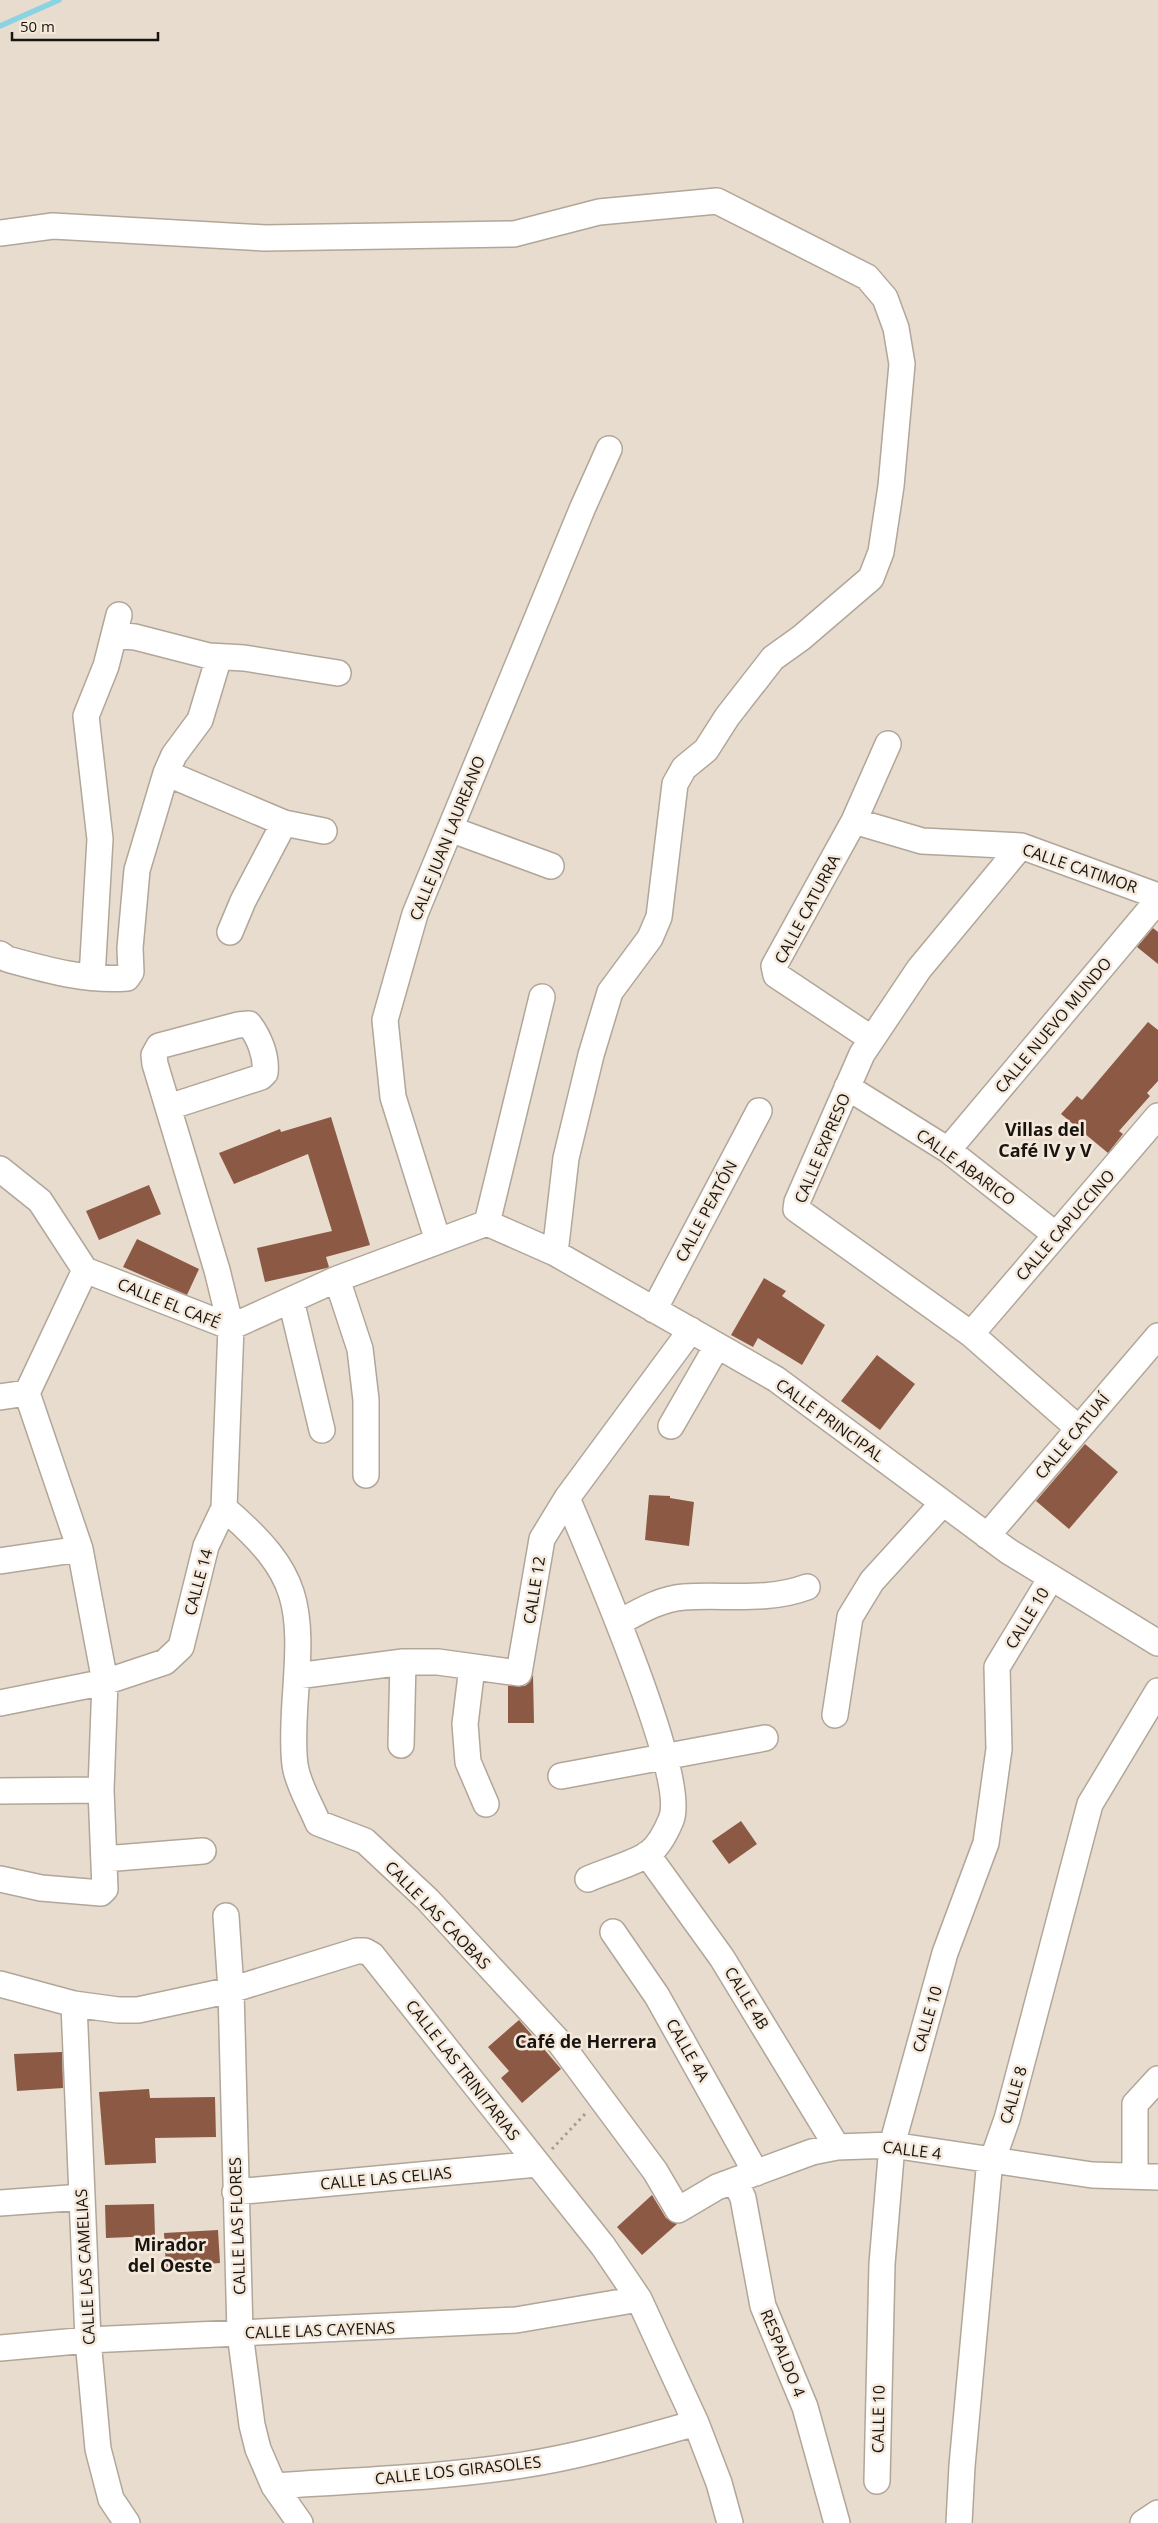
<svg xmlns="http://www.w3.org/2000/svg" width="1158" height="2523" font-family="'Open Sans',sans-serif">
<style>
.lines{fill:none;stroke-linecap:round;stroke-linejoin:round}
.stream{stroke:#8bd2e2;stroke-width:5.5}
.building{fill:#8c5944}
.minor-casing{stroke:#b1a698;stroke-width:28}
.path{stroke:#a59c91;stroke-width:3;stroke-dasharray:2.5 4;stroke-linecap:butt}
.minor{stroke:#fff;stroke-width:25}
.labels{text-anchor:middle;stroke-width:5;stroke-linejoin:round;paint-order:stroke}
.street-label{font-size:16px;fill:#181410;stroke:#f5e9db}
.neighbourhood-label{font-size:18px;font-weight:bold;fill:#181410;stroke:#f5e9db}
</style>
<rect width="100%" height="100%" fill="#e8dcce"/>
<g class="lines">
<path class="stream" d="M0 26 59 0"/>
</g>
<path class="building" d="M1153 928 1158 932V964L1137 947Z
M1148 1022 1158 1030V1081L1147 1093 1150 1096 1119 1131 1123 1134 1108 1153 1061 1114 1077 1096 1082 1100Z
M331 1117 370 1245 326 1257 329 1267 327 1268 265 1282 257 1248 332 1231 308 1154 234 1184 219 1153 280 1129 281 1132Z
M149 1185 161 1214 99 1240 86 1211Z
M137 1239 199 1269 187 1295 123 1267Z
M764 1278 786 1291 782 1296 825 1325 802 1365 758 1338 753 1347 731 1335Z
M877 1355 915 1384 880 1430 841 1401Z
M1085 1444 1118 1472 1069 1529 1036 1501Z
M649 1495 670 1496V1498L694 1502 689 1546 645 1540Z
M533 1674 534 1723H508V1686H525L530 1682Z
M741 1821 757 1844 729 1864 712 1841Z
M519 2020 561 2069 522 2103 501 2078 509 2071 488 2047Z
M62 2052 63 2088 17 2091 14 2054Z
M149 2089 150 2098 215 2097 216 2137 155 2138 156 2163 105 2165 99 2092Z
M652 2195 666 2218 677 2224 642 2255 617 2227Z
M154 2204 155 2236 106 2238 105 2205Z
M218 2230 220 2263 166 2267 164 2233Z"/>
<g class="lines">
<defs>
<path id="minor" d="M0 233 53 226 265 238 514 234 599 212 717 201 867 277 885 298 896 328 902 364 891 486 881 552 871 578 801 638 773 658 727 717 706 750 684 768 675 784 659 917 650 938 610 992 591 1055 566 1158 555 1253
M114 635 135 637 209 656 244 658 338 673
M166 773 284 823 324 831
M854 821 922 841 1021 846 1158 896
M450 829 551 866
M1021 846 919 969 862 1054 797 1202 796 1209 971 1334 1078 1428
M230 932 243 901 284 823
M0 954 7 959C47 970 85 981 127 978L131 972 130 948 137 870 166 773 174 755 200 720 219 657
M92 977 100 839 86 716 106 666 119 615
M872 1039 776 975 774 966 854 821 888 744
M847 1087 948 1150 1056 1235
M948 1150 1158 900
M0 1169 40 1201 85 1270 231 1327 337 1279 487 1223
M487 1223 555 1253 776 1379 1008 1551 1158 1643
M487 1223 542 997
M438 1241 393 1097 385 1020 415 914 583 507 609 449
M337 1279 360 1349 366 1400V1475
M291 1300 322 1430
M654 1310 759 1111
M971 1334 1158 1116
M0 1397 27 1393
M671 1426 717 1346
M567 1498C588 1549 689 1778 671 1820 666 1832 658 1847 648 1854 635 1863 604 1872 588 1879
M224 1508C302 1575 302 1604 295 1702 294 1719 292 1754 296 1770 300 1788 311 1806 318 1823L365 1841 428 1900 560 2043 655 2171 678 2210 717 2187 812 2152 837 2147 892 2145 1092 2175 1158 2177
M987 1536 1158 1336
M0 1561 80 1549
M620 1622C640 1611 660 1599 684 1597 725 1594 767 1602 807 1587
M472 1667 465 1724 468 1762 486 1804
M297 1676 403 1662H438L519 1673 542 1539 567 1498 691 1330
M0 1703 105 1682 165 1662 181 1647 206 1546 224 1508 231 1327 217 1270 155 1064 154 1055 159 1046 238 1025 249 1024C259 1037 267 1056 265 1073L261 1077 169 1107
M835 1715 850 1617 872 1581 943 1503
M401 1745 403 1662
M561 1776 765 1738
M0 1791 101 1790
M647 1854 722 1958 837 2147
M104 1859 203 1851
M0 1879 41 1888 101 1893 105 1889 101 1790 105 1682 80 1549 27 1393 85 1270
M226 1916 231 1990 240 2333 252 2425 258 2449 274 2486 300 2523
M613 1932 657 1996 756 2173
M0 1984 74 2004 118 2010H138L231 1990 357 1951H365L372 1955 603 2246 639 2299 696 2423 719 2483 730 2523
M74 2004 88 2340 98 2449 111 2499 127 2523
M1135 2176V2104L1158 2079
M735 2181 743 2198 763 2306 805 2407 837 2523
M235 2192 538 2164
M0 2203 82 2197
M0 2348 88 2340 516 2320 639 2299
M877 2481 882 2264 892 2145 945 1953 986 1843 999 1749 997 1667 1051 1578
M274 2486C357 2480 441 2478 523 2465 582 2456 639 2439 696 2423
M959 2523 962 2466 989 2170 1007 2119 1090 1804 1158 1691
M1143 2523 1158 2513"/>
</defs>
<use href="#minor" class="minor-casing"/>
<path class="path" d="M552 2149 585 2114"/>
<use href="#minor" class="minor"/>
</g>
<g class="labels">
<g class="street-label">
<text transform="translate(447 838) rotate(-68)" y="6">CALLE JUAN LAUREANO</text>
<text transform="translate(1080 868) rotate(19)" y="6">CALLE CATIMOR</text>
<text transform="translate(807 909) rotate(-62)" y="6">CALLE CATURRA</text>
<text transform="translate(1053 1025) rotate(-50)" y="6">CALLE NUEVO MUNDO</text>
<text transform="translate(822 1148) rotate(-67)" y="6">CALLE EXPRESO</text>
<text transform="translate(966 1167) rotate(36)" y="6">CALLE ABARICO</text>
<text transform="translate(706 1211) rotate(-62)" y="6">CALLE PEATÓN</text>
<text transform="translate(1065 1225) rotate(-49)" y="6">CALLE CAPUCCINO</text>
<text transform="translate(169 1303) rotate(22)" y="6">CALLE EL CAFÉ</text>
<text transform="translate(830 1420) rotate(36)" y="6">CALLE PRINCIPAL</text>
<text transform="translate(1072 1436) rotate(-50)" y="6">CALLE CATUAÍ</text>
<text transform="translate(198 1582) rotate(-75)" y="6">CALLE 14</text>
<text transform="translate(534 1590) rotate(-81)" y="6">CALLE 12</text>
<text transform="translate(1027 1618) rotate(-59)" y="6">CALLE 10</text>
<text transform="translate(438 1915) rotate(46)" y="6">CALLE LAS CAOBAS</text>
<text transform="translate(747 1998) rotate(59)" y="6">CALLE 4B</text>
<text transform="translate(927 2019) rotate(-74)" y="6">CALLE 10</text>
<text transform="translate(688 2050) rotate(60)" y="6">CALLE 4A</text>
<text transform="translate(463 2070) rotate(52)" y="6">CALLE LAS TRINITARIAS</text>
<text transform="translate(1013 2095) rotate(-74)" y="6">CALLE 8</text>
<text transform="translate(912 2150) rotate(7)" y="6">CALLE 4</text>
<text transform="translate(386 2178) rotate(-5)" y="6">CALLE LAS CELIAS</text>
<text transform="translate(237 2226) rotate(-92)" y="6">CALLE LAS FLORES</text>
<text transform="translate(85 2267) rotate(-93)" y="6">CALLE LAS CAMELIAS</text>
<text transform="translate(320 2330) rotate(-2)" y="6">CALLE LAS CAYENAS</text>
<text transform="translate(783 2353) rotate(68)" y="6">RESPALDO 4</text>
<text transform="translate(878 2419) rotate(-89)" y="6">CALLE 10</text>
<text transform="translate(458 2470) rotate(-6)" y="6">CALLE LOS GIRASOLES</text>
</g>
<g class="neighbourhood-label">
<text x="1045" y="1136">Villas del<tspan x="1045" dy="21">Café IV y V</tspan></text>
<text x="586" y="2048">Café de Herrera</text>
<text x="170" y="2251">Mirador<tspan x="170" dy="21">del Oeste</tspan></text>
</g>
</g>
<path d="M12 32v8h146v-8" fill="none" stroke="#181410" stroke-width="2.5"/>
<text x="20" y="32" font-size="15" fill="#181410" stroke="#f5e9db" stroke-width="4" paint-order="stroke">50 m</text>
</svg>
